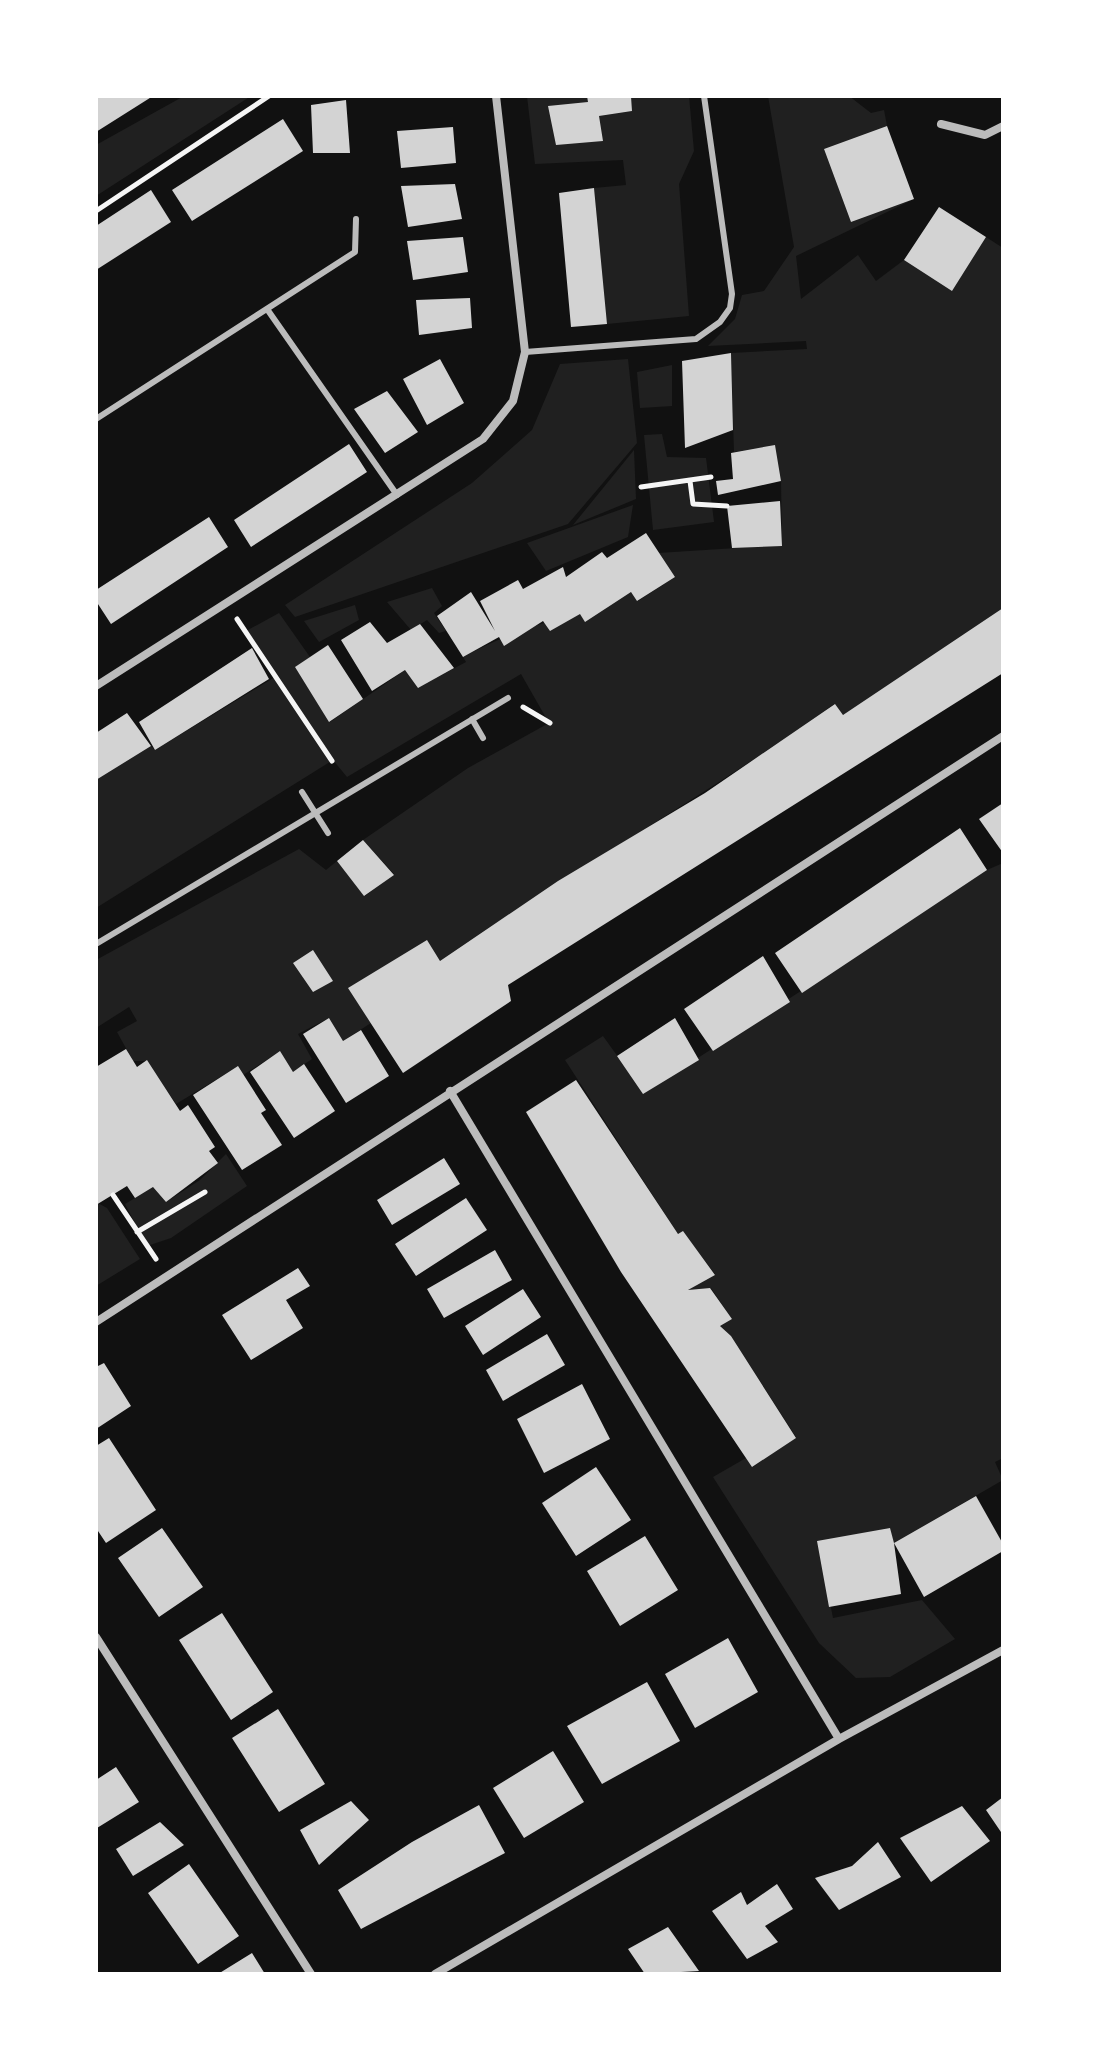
<svg xmlns="http://www.w3.org/2000/svg" width="1099" height="2070" font-family="Rubik,sans-serif">
<style>
.green{fill:#202020}
.building{fill:#d3d3d3}
.lines{fill:none;stroke-linecap:round;stroke-linejoin:round}
.path{stroke:#f5f5f5;stroke-width:5}
.service{stroke:#bcbcbc;stroke-width:6}
.minor{stroke:#bcbcbc;stroke-width:8}
</style>
<rect width="100%" height="100%" fill="#111"/>
<path class="green" d="M184 96H251L96 196V145Z
M527 96H587L599 116 632 111 631 96H689L694 151 679 184 689 316 607 324 594 188 626 185 623 160 535 164Z
M768 96H849L871 113 884 110 887 126 824 149 851 222 914 199 796 256 801 299 858 255 876 281 904 260 952 290 986 237 1003 248V608L843 715 834 704C707 796 569 871 440 961L426 941 349 988 371 1023 343 1041 329 1018 298 1034 312 1059 293 1072 279 1052 243 1075 237 1067 176 1104 147 1061H133L117 1032 137 1021 129 1007 96 1028V960L299 849 326 870 337 861 365 896 394 874 363 840 468 768 549 723 521 674 347 777 333 760 96 908V780L151 746 155 750 275 677 246 631 279 613 310 657 295 667 330 722 405 670 419 687 466 662 463 657C517 627 575 616 631 592L638 601 675 577 658 553 782 545 781 481 775 446 734 452 731 353 807 349 806 341 708 346 735 319 742 295 764 291 794 247Z
M628 359 637 443 568 524 295 617 285 605 472 483 532 430 560 364Z
M672 365V406L640 408 637 372Z
M662 434 667 457 706 458 714 522 653 530 644 435Z
M634 450 636 499 573 525Z
M633 505 628 537 546 571 527 543Z
M432 588 442 606 434 613 446 631 439 633 427 620 411 630 387 602Z
M355 605 359 620 319 642 304 621Z
M1003 863V1458L995 1462 1003 1480 894 1543 889 1528 818 1542 833 1618 922 1600 955 1639 890 1677 856 1678 819 1643 713 1477 746 1458 753 1467 796 1437 731 1336 720 1326 732 1319 711 1288 688 1290 715 1274 683 1232 678 1234 565 1060 603 1036 644 1093 987 870Z
M226 1154 247 1186 171 1238 147 1246 125 1204 153 1187 166 1202 200 1180Z
M96 1202 107 1208 140 1259 96 1286Z"/>
<path class="building" d="M96 96H153L96 132Z
M587 96H631L632 111 599 116 603 141 556 145 548 106 588 102Z
M346 100 350 153H313L311 105Z
M283 119 303 151 192 221 172 190Z
M887 126 914 199 851 222 824 149Z
M453 127 456 163 401 168 397 131Z
M455 184 462 219 408 227 401 186Z
M594 188 607 324 571 327 559 193Z
M151 190 171 222 96 270V226Z
M939 207 986 237 952 291 904 260Z
M463 237 468 272 413 280 407 241Z
M470 298 472 328 419 335 416 300Z
M731 353 733 430 685 448 682 361Z
M440 359 464 403 427 425 403 379Z
M387 391 418 432 385 453 354 409Z
M349 444 367 472 251 547 234 520Z
M775 445 781 481 718 495 716 481 733 479 731 453Z
M780 501 782 546 732 548 727 506Z
M209 517 228 547 111 624 96 601V590Z
M646 533 675 577 637 601 631 592 585 622 580 614 550 631 543 621 504 646 499 637 463 657 437 616 471 592 495 631 480 601 518 580 523 589 563 567 566 577 602 552 607 558Z
M1003 608V673L508 985 511 1001 403 1073 348 988 427 940 440 961 558 881 705 793 835 704 843 715Z
M370 622 387 643 420 624 454 668 418 688 405 670 372 691 341 640Z
M328 645 363 699 329 722 295 667Z
M252 648 269 679 155 750 139 722Z
M127 713 151 746 96 780V733Z
M1003 803V853L979 819Z
M960 828 987 870 802 993 775 953Z
M363 840 394 875 364 896 337 861Z
M313 950 333 981 313 992 293 963Z
M763 956 790 1002 713 1051 684 1009Z
M329 1018 343 1041 361 1030 389 1076 346 1103 303 1034Z
M675 1018 699 1060 643 1094 617 1056Z
M126 1049 137 1067 147 1060 180 1111 188 1105 215 1147 209 1151 218 1163 166 1202 153 1187 135 1198 127 1186 96 1205V1067Z
M280 1051 293 1072 304 1064 335 1111 294 1138 250 1072Z
M238 1066 266 1110 261 1113 282 1145 242 1170 193 1095Z
M576 1080 678 1234 683 1231 715 1275 688 1290 710 1288 732 1319 720 1326 731 1336 796 1438 752 1467 621 1272 526 1112Z
M444 1158 460 1184 392 1225 377 1200Z
M466 1198 487 1230 416 1276 395 1244Z
M495 1250 512 1280 444 1318 427 1289Z
M298 1268 310 1286 286 1300 303 1328 251 1360 222 1315Z
M523 1289 541 1317 483 1355 465 1326Z
M547 1334 565 1365 503 1401 486 1370Z
M104 1363 131 1406 96 1429V1367Z
M582 1384 610 1439 544 1473 517 1419Z
M109 1438 156 1510 106 1543 96 1528V1446Z
M596 1467 631 1520 576 1556 542 1503Z
M976 1496 1003 1544V1551L924 1597 894 1543 901 1594 829 1607 817 1541 890 1528 894 1543Z
M162 1528 203 1587 159 1617 118 1558Z
M645 1536 678 1590 620 1626 587 1571Z
M222 1613 273 1692 231 1720 179 1640Z
M728 1638 758 1692 695 1728 665 1674Z
M647 1682 680 1741 602 1784 567 1726Z
M278 1709 325 1784 279 1812 232 1738Z
M553 1751 584 1802 524 1838 493 1788Z
M116 1767 139 1802 97 1828 96 1780Z
M1003 1797V1835L986 1810Z
M351 1801 369 1820 319 1865 300 1830Z
M479 1805 505 1853 361 1929 338 1890 412 1842Z
M962 1806 990 1841 931 1882 900 1838Z
M160 1822 184 1845 133 1876 116 1849Z
M878 1842 901 1877 839 1910 815 1878 852 1866Z
M189 1864 239 1936 198 1964 148 1893Z
M777 1884 793 1909 765 1926 778 1942 747 1959 712 1911 741 1892 747 1905Z
M668 1927 699 1971 645 1974 628 1949Z
M252 1953 265 1974H218Z"/>
<g class="lines">
<path class="path" d="M96 211 269 96
M690 481 693 504 727 506
M641 487 711 477
M237 619 332 761
M523 707 550 723
M113 1195 156 1259
M137 1232 205 1192"/>
<path class="service" d="M267 309 397 495
M525 352 696 339 720 322 730 308 732 294 704 96
M96 419 355 252 356 219
M472 719 483 738
M302 792 328 833
M96 944 508 698"/>
<path class="minor" d="M941 124 985 135 1003 126
M96 686 483 439 513 401 525 352 496 96
M450 1091 839 1739
M96 1322 1003 736
M96 1637 311 1974
M435 1974 839 1739 1003 1650"/>
</g>
<rect width="1099" height="2070" fill="none" stroke="#ffffff" stroke-width="196"/>
</svg>
